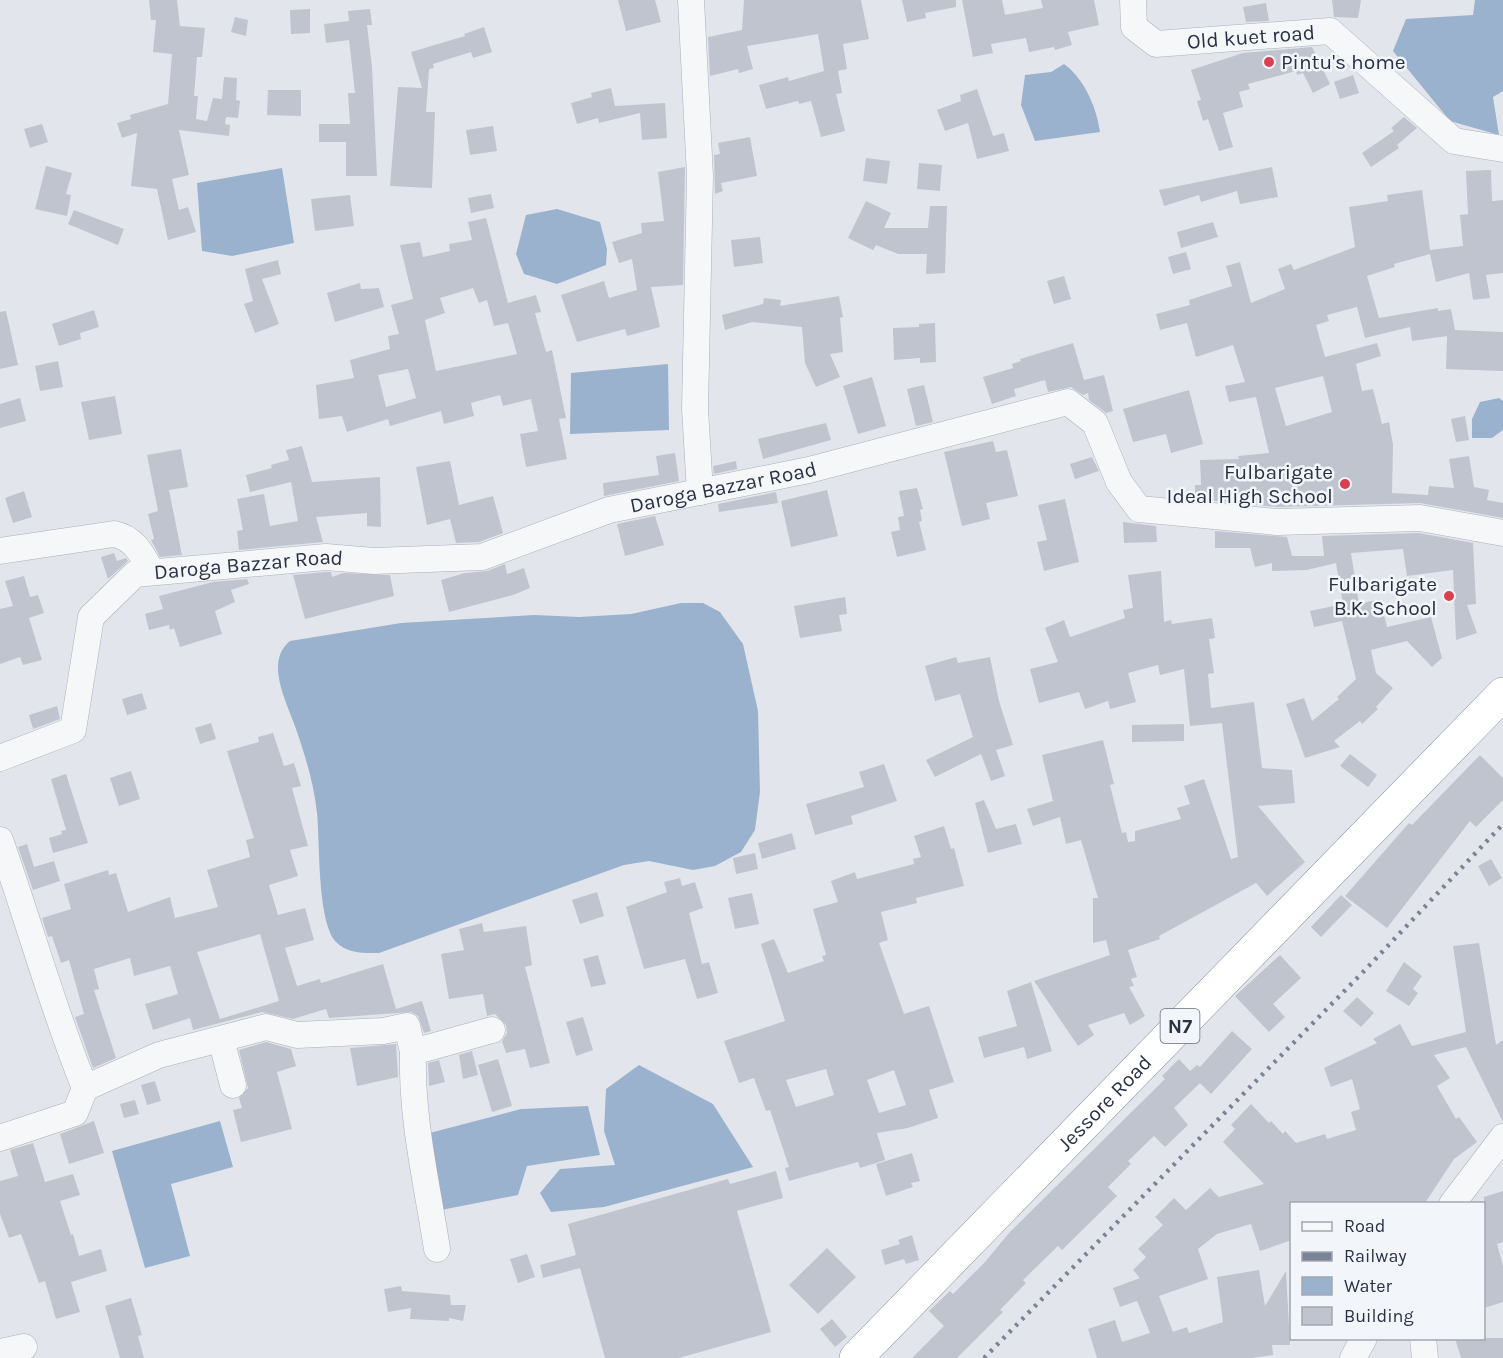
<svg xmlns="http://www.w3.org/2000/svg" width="1503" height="1358" font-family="Karla,sans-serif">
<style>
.water{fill:#9bb2ce}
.building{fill:#bfc4cf;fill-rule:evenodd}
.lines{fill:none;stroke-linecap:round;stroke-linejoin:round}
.minor-casing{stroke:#aab0ba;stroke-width:27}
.highway-casing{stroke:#8892a3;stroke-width:34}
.minor{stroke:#f5f7f9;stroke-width:26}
.highway{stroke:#fff;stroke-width:33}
.rail{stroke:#7a8496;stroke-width:4.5;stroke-dasharray:3 6;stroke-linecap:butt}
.poi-dot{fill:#d84051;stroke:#f2f5f9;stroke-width:2}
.labels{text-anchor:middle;stroke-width:5;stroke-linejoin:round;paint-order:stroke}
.shield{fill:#f2f5f9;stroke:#656c7b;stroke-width:1.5}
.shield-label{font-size:20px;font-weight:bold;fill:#293245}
.street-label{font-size:21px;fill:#293245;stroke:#f2f5f9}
.poi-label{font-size:21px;fill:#293245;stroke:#f2f5f9;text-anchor:end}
</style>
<rect width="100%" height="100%" fill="#e2e6ec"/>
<path class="water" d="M1475 0H1503V91L1493 97 1499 135 1450 121 1393 51 1406 19 1473 15Z
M1064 64C1084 78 1097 108 1100 132L1035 141 1021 105 1025 75 1051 72Z
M282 168 294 243 232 256 202 251 197 183Z
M557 209 600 222 607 249 606 265 557 284 524 274 516 254 526 215Z
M668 364 669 430 570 434 571 373Z
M1499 398 1503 401V430L1492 438H1472V419L1480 402Z
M681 603H703L720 612 743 644 758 711 760 792 755 830 741 852 715 866 693 870 649 861 624 865 379 953C363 953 348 954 336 942 317 921 320 842 317 813 314 784 305 755 296 729 287 702 264 662 290 641L401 623 535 615 579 617 631 614Z
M639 1065 713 1104 753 1167 604 1207 551 1212 540 1193 560 1169 615 1165 604 1131 606 1089Z
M588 1106 600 1155 527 1166 518 1195 436 1211 422 1135 521 1109Z
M220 1121 233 1167 171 1184 190 1256 145 1268 112 1151Z"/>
<path class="building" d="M149 0H177L180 26 205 28 202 57H197L194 96H198L196 119 207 121 213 98 222 99 224 77 237 78 236 100 240 101 238 118 226 117 225 124 230 125 229 136 179 130 189 175 172 179 179 210 188 207 196 232 168 240 157 189 131 186 137 133 122 138 117 123 131 119 130 115 168 104 172 54 153 52 156 20H151Z
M618 0H655L661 22 626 31Z
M744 0H861L869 39 843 44 847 69 838 71 842 93 836 94 845 131 821 137 811 101 799 104 798 101 766 109 759 85 788 77 789 81 824 71 818 34 747 46 753 69 739 73 738 69 710 76 708 37 742 30Z
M902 0H956V7L925 13 926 18 907 22Z
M962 0H1002L1005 15 1043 8 1041 0H1094L1099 25 1068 32 1072 45 1055 50 1054 47 1029 52 1026 38 991 44 993 53 973 57Z
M1332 0H1361L1358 18 1334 17Z
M1266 3 1269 21 1246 22 1243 7Z
M310 9V33L291 34 290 10Z
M370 9 372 25H367L372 67 377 176H346V142H319V124H350L348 93H355L349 40 326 43 324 24 349 21 348 11Z
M235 17 248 20 246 36 231 32Z
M484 27 492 52 473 58 471 52 433 64 434 68 429 69 426 112H435L432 188 390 186 398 87 422 88 411 52 465 36 464 34Z
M1312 47 1330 84 1313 93 1303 73 1297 75 1296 71 1248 84 1250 89 1239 92 1243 107 1223 113 1233 147 1219 151 1208 119 1203 121 1197 101 1201 100 1191 70 1243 53Z
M1353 75 1359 93 1340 99 1334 82Z
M611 88 615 106 665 103 667 138 642 140 640 113 599 123 598 118 577 124 571 103 592 97 591 93Z
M977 89 993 136 1004 133 1009 151 977 159 968 123 945 131 937 110 961 101 960 95Z
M268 90H301V116L267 115Z
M1404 117 1417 128 1397 145 1399 148 1371 167 1362 153 1394 131 1391 128Z
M42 124 48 142 30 148 24 129Z
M493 126 497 151 470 155 466 130Z
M750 137 757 176 721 183 723 191 715 194 714 155 720 154 718 143Z
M866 158 890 161 887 184 863 181Z
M919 163 942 165 940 191 917 189Z
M46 166 72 173 66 194 71 195 67 216 35 209Z
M685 167 683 285 651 287 660 327 627 336 625 329 577 342 561 295 604 281 609 298 637 290 632 259 619 263 612 242 642 233 641 223 664 221 658 172Z
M1272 167 1278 197 1240 204 1237 191 1201 202 1199 195 1164 206 1159 190Z
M1491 170 1492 201 1503 200V273L1486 275 1490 298 1473 300 1469 273 1436 282 1430 254 1394 264 1395 267 1367 276 1379 318 1438 308V311L1451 309 1455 330 1503 332V371L1446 369 1447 336 1412 341 1410 327 1365 338 1357 307 1327 315 1329 321 1316 325 1325 357 1377 343 1381 356 1356 364 1362 391 1373 389 1382 424 1389 422 1393 445 1392 493 1428 495 1429 486 1454 488 1449 459 1469 456 1474 487 1489 490 1487 500 1503 503V518L1420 503 1277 507 1195 499V485H1201L1200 460 1239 459 1238 456 1269 453 1256 397 1229 402 1225 386 1245 382 1233 345 1196 357 1187 323 1160 330 1156 314 1190 305 1189 300 1232 286 1226 266 1240 262 1251 303 1285 289 1278 269 1291 264 1294 270 1355 247 1349 207 1388 201 1387 195 1422 190 1430 250 1463 246 1460 215 1468 214 1466 171ZM1323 376 1332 412 1286 426 1275 388Z
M491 194 494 208 471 213 468 198Z
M350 195 354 226 315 231 311 199Z
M866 201 891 213 884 228H928L930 206H947L945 273 926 274 927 254H898L876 245 873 250 848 238Z
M74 210 124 229 118 245 68 224Z
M486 218 508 303 536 295 541 312 535 313 546 352 552 350 566 418 559 419 567 459 526 467 520 434 538 431 531 399 503 406 500 395 471 403 474 416 444 424 441 411 390 426 388 419 347 432 342 416 319 419 316 385 354 378 350 360 390 349 388 336 399 334 391 305 413 299 400 245 420 242 423 257 450 251 449 244 472 240 468 222ZM473 288 479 303 487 300 494 326 508 323 517 354 436 371 425 320 445 313 440 298ZM408 369 416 398 386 407 378 375Z
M1213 222 1218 237 1181 248 1177 232Z
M760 237 763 263 734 267 731 240Z
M1186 252 1191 269 1173 274 1168 257Z
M278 260 281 274 262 279 279 324 255 333 244 304 253 301 245 269Z
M1064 276 1071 299 1054 304 1047 281Z
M360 283 361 289 379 288 384 307 335 322 327 293Z
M839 296 843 317 840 318 843 352 830 354 840 377 816 387 805 363 802 327 752 322 725 330 722 315 763 304 764 298 781 300 780 306Z
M94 310 99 327 80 333 81 339 59 346 52 324Z
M6 311 18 365 0 369V312Z
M935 323 936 362 920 363V358L894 360 893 328 919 327V324Z
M1073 343 1084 380 1104 375 1113 411 1106 413 1089 400 1088 393 1083 395 1071 387 1048 392 1045 380 1014 389 1016 396 992 404 983 377 1013 368 1012 364 1021 361 1020 359Z
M58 361 63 387 40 391 35 366Z
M872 377 886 426 858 434 843 386Z
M924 385 933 422 916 426 907 389Z
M1189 390 1203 444 1171 453 1166 434 1133 442 1123 409Z
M115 396 122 434 89 440 81 402Z
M20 398 26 421 0 428V404Z
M1465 416 1469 440 1456 442 1451 419Z
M826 423 831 440 763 459 758 439Z
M993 441 996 452 1007 450 1018 496 986 503 990 519 962 526 944 452Z
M302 446 312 482 380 477 381 527 367 526V513L316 517 323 542 239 550 237 531 243 530 237 499 264 494 270 526 298 521 291 482 250 492 246 475 272 468 271 465 289 460 286 450Z
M181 449 188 487 169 490 182 555 160 557 151 540 154 539 148 514 158 511 147 455Z
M675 453 679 481 604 496 603 483 659 475 656 456Z
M1092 457 1099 471 1075 479 1070 464Z
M450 461 459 505 493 496 503 533 479 542 456 543 450 519 427 525 416 467Z
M736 461 737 469 714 474 713 466Z
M917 488 923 509 920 510 922 521 919 522 926 550 897 557 891 532 900 530 898 517 904 516 899 491Z
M827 490 838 536 791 547 781 501Z
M24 491 32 517 13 523 5 498Z
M776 492 778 503 719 512 718 504Z
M1065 499 1079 562 1044 571 1037 542 1047 540 1038 505Z
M655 516 664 545 625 556 617 524Z
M1123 522 1156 526 1157 542 1124 543Z
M1215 531 1287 537 1292 556H1324L1322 536 1419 533 1473 543 1476 604 1467 605 1477 633 1456 640 1453 570 1407 576 1403 549 1351 553 1359 604 1380 599 1387 627 1431 617 1442 658 1432 667 1407 641 1371 650 1376 673 1393 688 1376 707 1378 709 1362 724 1360 721 1334 741 1340 747 1305 758 1286 704 1304 698 1312 721 1339 699 1337 697 1356 679 1342 621 1314 627 1310 611 1343 604 1336 563 1307 570 1272 571V563L1255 567 1250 548H1215Z
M114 553 117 561 126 558 128 561 108 579 101 557Z
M505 564 507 574 524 568 530 588 513 595 449 612 441 580 465 573 487 571Z
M1161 571 1164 622 1171 620 1172 624 1212 618 1215 638 1209 639 1214 673 1208 674 1211 708 1254 702 1262 768 1292 770 1295 803 1258 806 1305 862 1267 896 1256 883 1159 936 1160 939 1128 950 1137 977 1131 979 1134 986 1129 987 1145 1016 1130 1025 1124 1013 1088 1025 1094 1035 1078 1046 1034 981 1110 955 1106 940 1093 943V898H1098L1081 840 1066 844 1060 817 1033 826 1027 809 1053 801 1042 755 1103 740 1114 784 1110 785 1122 833 1126 832 1128 842 1135 841V831L1181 819 1177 808 1190 804 1184 786 1204 779 1231 859 1238 857 1222 723 1190 726 1184 669 1160 675 1158 665 1128 673 1136 702 1110 709 1108 701 1085 709 1079 692 1039 703 1030 669 1058 662 1045 628 1064 620 1070 637 1125 618 1123 610 1133 608 1128 575Z
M326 572H331L332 577 343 573 390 575 394 596 305 619 293 575Z
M24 576 30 597 38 595 44 613 29 618 42 660 23 665 20 657 0 664V609L13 606 5 581Z
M247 579 249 584 231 590 235 602 215 611 222 634 180 647 174 628 170 630 169 625 149 630 145 614 163 609 159 596 213 582Z
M845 597 847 614 839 615 842 631 800 638 794 606Z
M956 657 958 663 990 657 999 701 1013 745 996 750 1005 776 991 781 981 754 935 777 926 760 973 737 960 694 935 701 925 666Z
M142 693 147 709 127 715 122 699Z
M57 706 60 719 33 729 29 715Z
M211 723 216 739 200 744 195 728Z
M1184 724V741L1132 742V725Z
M273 733 284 766 294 763 301 786 292 788 308 846 290 850 298 876 269 885 278 915 305 908 314 940 285 948 297 986 320 979 321 983 383 964 396 1009 422 1001 431 1031 424 1033 418 1016 411 1012 329 1018 326 1009 293 1019 262 1012 193 1030 190 1018 153 1030 145 1004 178 994 170 966 134 976 130 958 94 969 99 989 94 990 116 1058 93 1068 75 1017 84 1014 69 960 61 963 52 936 48 937 42 918 71 909 64 884 108 870 109 875 116 873 128 912 170 897 175 918 218 907 207 870 250 857 246 840 254 838 227 751 259 742 258 737ZM260 934 279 1001 220 1019 197 952Z
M1350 754 1377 775 1368 787 1340 766Z
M1480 755 1503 778V800L1476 827 1470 821 1387 928 1345 896 1409 823 1412 825Z
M884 764 897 801 851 816 853 824 815 835 806 804 864 787 859 772Z
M131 771 140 799 119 806 110 778Z
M66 774 88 843 53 853 49 838 62 834 61 831 66 830 51 779Z
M984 800 996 829 1016 824 1022 844 988 853 975 803Z
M944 826 951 849 954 848 964 886 916 898 917 903 881 912 888 940 879 943 904 1014 929 1006 954 1082 929 1090 938 1118 908 1128 877 1133 885 1160 860 1168 858 1162 789 1181 785 1168 789 1167 770 1110 766 1111 754 1078 739 1083 724 1041 785 1021 761 944 774 939 788 973 824 961 822 956 826 955 813 909 838 902 831 881 855 872 857 879 914 864 913 859 921 857 914 836ZM826 1069 834 1095 796 1107 786 1080ZM894 1070 906 1105 879 1113 867 1080Z
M792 833 796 849 762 859 758 843Z
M27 844 34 867 54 861 60 881 33 890 18 847Z
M755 853 758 869 736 874 733 858Z
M1491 859 1502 878 1489 886 1478 866Z
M680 878 682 886 695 882 703 908 689 913 702 964 709 962 718 993 697 999 685 959 644 969 626 907 667 892 664 882Z
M597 892 604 916 580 924 572 900Z
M752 893 759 924 735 929 728 898Z
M1341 895 1352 905 1321 937 1311 927Z
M482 923 484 932 526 926 532 965 525 967 550 1063 530 1068 525 1049 506 1053 502 1041 507 1033 506 1025 495 1014 487 1016 483 994 449 999 441 954 464 950 459 929Z
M1479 943 1496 1045 1503 1040V1122L1466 1047 1434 1055 1450 1078 1437 1086 1456 1119 1459 1117 1477 1142 1454 1159 1425 1203H1292V1240L1260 1251 1251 1224 1217 1234 1198 1249 1208 1279 1159 1296 1173 1332 1187 1327 1189 1333 1223 1322 1217 1277 1259 1270 1265 1306 1286 1271 1290 1345H1272L1273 1355 1252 1358H1097L1088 1329 1115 1320 1122 1342 1150 1333 1137 1301 1120 1307 1113 1288 1140 1278 1133 1270 1146 1257 1138 1249 1163 1225 1155 1217 1174 1198 1186 1210 1210 1188 1219 1197 1264 1184 1223 1142 1235 1129 1231 1125 1251 1104 1269 1123 1271 1121 1283 1134 1285 1131 1296 1143 1325 1134 1327 1139 1356 1130 1351 1112 1360 1109 1352 1079 1331 1087 1324 1068 1377 1043 1373 1039 1400 1024 1412 1046 1466 1032 1453 946Z
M598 955 606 984 591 987 583 959Z
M1280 955 1301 978 1273 1004 1285 1017 1269 1032 1235 996Z
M1404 962 1422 976 1413 989 1418 993 1409 1006 1386 991Z
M1031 982 1052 1051 1027 1059 1024 1047 984 1058 978 1037 1017 1026 1007 991Z
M1357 997 1374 1013 1361 1027 1343 1011Z
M583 1017 593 1050 576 1056 566 1022Z
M1232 1031 1252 1049 1211 1094 1200 1083 1174 1108 1188 1125 1165 1147 1154 1136 1128 1161 1131 1164 1108 1187 1117 1196 1062 1250 1058 1246 1023 1280 1026 1283 1000 1310 1003 1312 957 1358H912L944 1326 929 1311 950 1291 953 1294 985 1262 1009 1233 1165 1079 1162 1076 1179 1059 1190 1071 1197 1065 1200 1067Z
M266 1042 291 1049 296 1066 277 1072 292 1129 241 1142 233 1110 242 1108 239 1098 248 1088 239 1050Z
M396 1044 398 1077 357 1086 350 1048Z
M472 1051 478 1075 463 1079 459 1055Z
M498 1059 512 1106 492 1112 478 1065Z
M439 1060 445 1082 429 1086 428 1063Z
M155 1081 161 1101 147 1105 141 1085Z
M135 1100 139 1114 124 1118 120 1104Z
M94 1121 104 1153 69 1164 60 1134Z
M33 1143 45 1182 73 1174 80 1195 60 1201 71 1235 73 1234 79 1256 101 1249 107 1271 71 1282 80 1312 56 1319 45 1281 39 1283 21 1234 9 1238 0 1214V1181L18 1176 10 1150Z
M912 1153 920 1181 911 1183 913 1187 886 1196 876 1164Z
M776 1171 783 1198 737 1211 771 1332 679 1358H605L580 1268 543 1278 540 1265 576 1255 568 1224 728 1179 730 1184Z
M1503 1191V1242L1497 1244 1503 1266V1302L1484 1308V1197Z
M912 1235 919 1260 906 1264 904 1259 885 1265 881 1250 900 1244 898 1240Z
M827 1248 856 1277 818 1314 789 1285Z
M527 1254 535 1277 518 1283 510 1259Z
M401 1286 402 1291 450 1295 451 1305H466L463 1321 449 1318V1321L410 1319 411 1308 388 1312 384 1289Z
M131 1298 142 1335 138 1336 144 1358H120L105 1306Z
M832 1319 847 1337 835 1347 820 1329Z
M1455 1338H1503V1358H1461Z"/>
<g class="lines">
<defs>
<g id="minor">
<path d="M691 0 700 176 695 409 700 492"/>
<path id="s1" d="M1133 0 1134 27 1156 44 1330 31 1454 141 1503 149"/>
<path d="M0 551 114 534C135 538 142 555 152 572"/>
<path id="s2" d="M0 758 73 730 91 617 135 574 326 557 374 561 482 557 609 510 809 470 1068 402 1095 423 1119 482 1139 509 1277 522 1420 518 1503 533"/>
<path d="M0 840C29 922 52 1007 85 1088L159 1055 266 1027 297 1035 383 1031 407 1026 413 1052 492 1030"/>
<path d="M221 1039 233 1085"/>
<path d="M413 1052C411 1118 427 1184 437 1249"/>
<path d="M0 1138 75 1113 85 1088"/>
<path d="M1452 1204 1503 1137"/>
<path d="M1423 1338 1425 1358"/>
<path d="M0 1352 24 1347"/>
<path d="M1353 1358 1364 1338"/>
</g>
<g id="highway">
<path id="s3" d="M856 1358 1503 694"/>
</g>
</defs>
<use href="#minor" class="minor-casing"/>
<use href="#highway" class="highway-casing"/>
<use href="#minor" class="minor"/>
<use href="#highway" class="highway"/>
<path class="rail" d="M984 1358 1366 969 1503 824"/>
</g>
<g class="poi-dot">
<circle cx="1269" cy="62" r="6"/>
<circle cx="1345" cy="484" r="6"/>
<circle cx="1449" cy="596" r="6"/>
</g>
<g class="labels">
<rect class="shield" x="1160.5" y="1009" width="39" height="34" rx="4.5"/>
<g class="shield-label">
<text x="1180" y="1033">N7</text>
</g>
<g class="street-label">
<text dy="7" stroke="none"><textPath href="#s1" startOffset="150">Old kuet road</textPath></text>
<text dy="7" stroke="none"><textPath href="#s2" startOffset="854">Daroga Bazzar Road</textPath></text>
<text dy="7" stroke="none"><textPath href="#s2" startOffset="368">Daroga Bazzar Road</textPath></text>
<text dy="7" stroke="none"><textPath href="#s3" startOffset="356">Jessore Road</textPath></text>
</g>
<g class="poi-label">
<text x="1281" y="69" text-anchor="start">Pintu's home</text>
<text x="1333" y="479">Fulbarigate<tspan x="1333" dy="24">Ideal High School</tspan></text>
<text x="1437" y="591">Fulbarigate<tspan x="1437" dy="24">B.K. School</tspan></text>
</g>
</g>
<rect x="1290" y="1202" width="195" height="138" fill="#f2f5f9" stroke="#a2a7b1" stroke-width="1.5"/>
<rect x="1302" y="1222" width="30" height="9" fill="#f5f7f9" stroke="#a2a7b1" stroke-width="1.5"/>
<text x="1344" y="1232" font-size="18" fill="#293245">Road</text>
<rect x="1302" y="1252" width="30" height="9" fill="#7a8496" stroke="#a2a7b1" stroke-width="1.5"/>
<text x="1344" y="1262" font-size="18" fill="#293245">Railway</text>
<rect x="1302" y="1277" width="30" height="18" fill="#9bb2ce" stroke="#a2a7b1" stroke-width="1.5"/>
<text x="1344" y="1292" font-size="18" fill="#293245">Water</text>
<rect x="1302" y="1307" width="30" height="18" fill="#bfc4cf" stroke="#a2a7b1" stroke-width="1.5"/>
<text x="1344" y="1322" font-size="18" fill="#293245">Building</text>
</svg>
